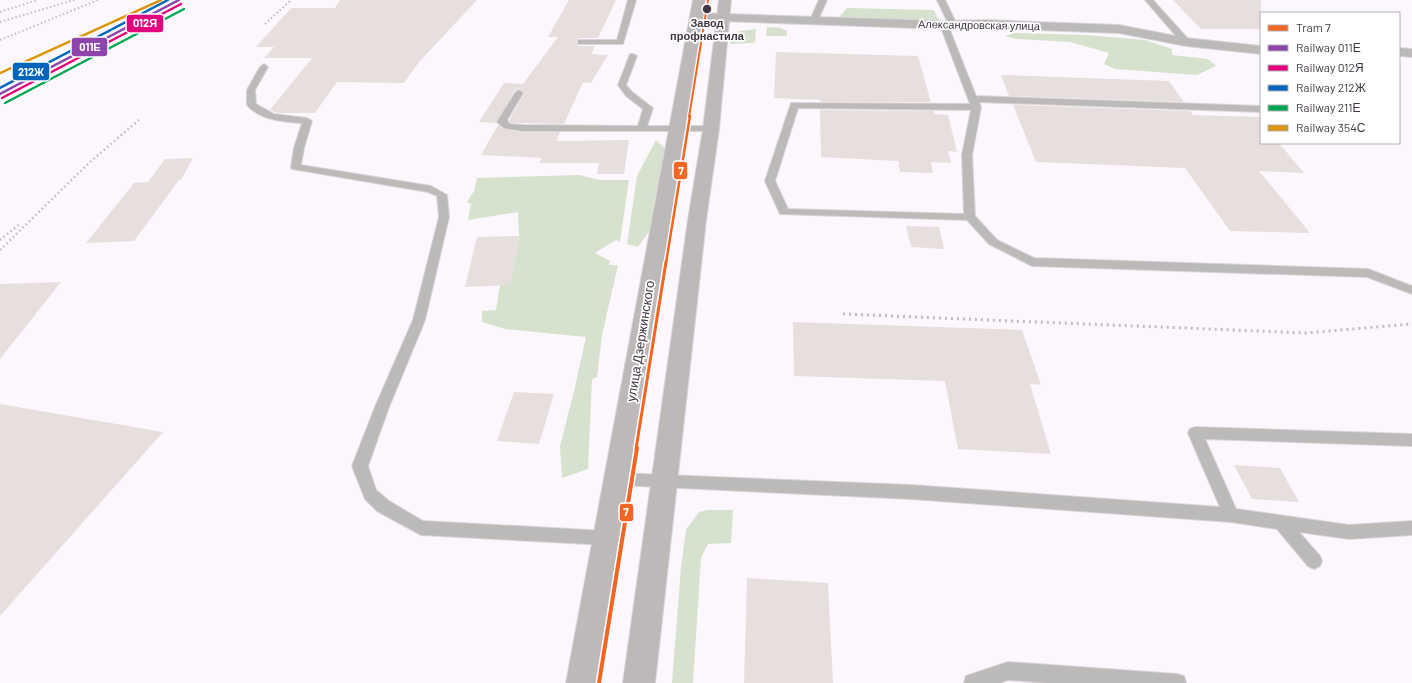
<svg xmlns="http://www.w3.org/2000/svg" width="1412" height="683" font-family="Barlow,sans-serif">
<style>
.green{fill:#d7e2ce}
.building{fill:#e7dfdd}
.lines{fill:none;stroke-linecap:round;stroke-linejoin:round}
.lane-casing{stroke:#d9d5da;stroke-width:2}
.street-casing{stroke:#d9d5da;stroke-width:2}
.secondary-casing{stroke:#d9d5da;stroke-width:2}
.lane{fill:#bcbab8;fill-rule:evenodd}
.street{fill:#bcbab8;fill-rule:evenodd}
.secondary{fill:#bcb9b8;fill-rule:evenodd}
.rail-far2{stroke:#c0bcbc;stroke-width:2;stroke-dasharray:1.5 2.5;stroke-linecap:butt}
.rail-far1{stroke:#c0bcbc;stroke-width:2.5;stroke-dasharray:1.5 3;stroke-linecap:butt}
.rail{stroke:#c0bcbc;stroke-width:3;stroke-dasharray:2 4;stroke-linecap:butt}
.rail-1-casing{stroke:#fff;stroke-width:4.5}
.rail-2-casing{stroke:#fff;stroke-width:4.5}
.rail-3-casing{stroke:#fff;stroke-width:4.5}
.rail-4-casing{stroke:#fff;stroke-width:4.5}
.rail-5-casing{stroke:#fff;stroke-width:4.5}
.rail-1{stroke:#8e44ad;stroke-width:2.5}
.rail-2{stroke:#e5007d;stroke-width:2.5}
.rail-3{stroke:#0065bd;stroke-width:2.5}
.rail-4{stroke:#00a651;stroke-width:2.5}
.rail-5{stroke:#db950a;stroke-width:2.5}
.tram-1-far3-casing{stroke:#fff;stroke-width:4}
.tram-1-far2-casing{stroke:#fff;stroke-width:5}
.tram-1-far1-casing{stroke:#fff;stroke-width:6}
.tram-1-casing{stroke:#fff;stroke-width:7}
.tram-1-far3{stroke:#f26522;stroke-width:2}
.tram-1-far2{stroke:#f26522;stroke-width:2.5}
.tram-1-far1{stroke:#f26522;stroke-width:3}
.tram-1{stroke:#f26522;stroke-width:4}
.stop-dot{fill:#3f3641;stroke:#fff;stroke-width:1.5}
.labels{text-anchor:middle;stroke-width:3.5;stroke-linejoin:round;paint-order:stroke}
.far-stop-label{font-size:11px;font-weight:bold;fill:#3f3641;stroke:#fff}
.far-street-label{font-size:11px;fill:#3f3641;stroke:#fff}
.street-label{font-size:13px;fill:#3f3641;stroke:#fff}
.line-badge{stroke:#fff;stroke-width:1.5}
.badge-label{font-size:11px;text-anchor:middle;font-weight:bold;fill:#fff}
</style>
<rect width="100%" height="100%" fill="#fcf7fc"/>
<path class="green" d="M847 8 934 10 940 23 842 18 840 16Z
M767 27 781 28 787 31V36H766Z
M756 29 755 42 752 43 730 44 734 33 740 31Z
M1014 33 1087 35 1145 40 1172 49V55L1208 59 1216 66 1197 75 1115 69 1104 64 1109 53 1070 42 1016 39 1005 36Z
M656 140 667 150 652 227 638 247 627 244 637 176Z
M579 175 600 180H629L620 242 616 240 595 253 610 261 609 265H618L602 335 597 377 592 379 588 469 562 478 560 446 575 387 586 337 505 329 482 322V311L496 310 500 285H510L519 236 518 212 468 220 471 204 467 202 474 191 477 178Z
M708 510H733L731 543 708 544 701 558 693 683H672L681 567 686 530 699 512Z"/>
<path class="building" d="M340 0H477L419 62 404 83 337 82 315 113H278L270 110 312 58H264L274 47H256L291 8H335Z
M569 0H616L598 38H578L576 40 578 46H595L591 54 608 55 591 83 583 82 564 124 511 123 509 120 524 94 519 88 514 92 496 123 479 122 504 83 523 84 558 37H548Z
M1173 0H1261V29H1201Z
M776 52 918 56 931 102H820V100L774 98Z
M1001 75 1169 81 1184 102 1009 96Z
M1013 105 1190 111 1193 115 1261 117V143H1279L1304 173 1259 171 1310 233 1230 231 1185 168 1036 162Z
M820 110 934 111V114L948 115 957 152 948 151 951 163 931 162 933 173 900 172 898 161 821 157Z
M498 125 504 129 523 132H560L556 141 629 140 624 174H597L599 163H539L542 158 481 155Z
M193 158 181 180H179L134 241 86 243 134 183 148 182 165 159Z
M906 226 939 227 944 249 911 247Z
M519 236 510 285 465 287 477 237Z
M61 282 0 359V284Z
M793 322 1022 330 1041 385 1030 384 1051 454 958 449 945 381 794 376Z
M514 392 554 394 539 444 497 441Z
M0 404 163 432 0 616Z
M1234 465 1280 468 1299 502 1252 499Z
M747 578 828 583 833 683H744Z"/>
<g class="lines">
<defs>
<path id="lane" d="M628 0H636L623 44H578V40H617Z
M819 0H827L817 22H811L810 20Z
M937 0H945L957 25 956 27H950Z
M1145 0H1153L1189 40V44H1183Z
M941 23H947L948 25 976 96 1261 106V112L979 102 981 107 972 155 975 216 997 240 1034 258 1368 269 1412 286V294L1367 277 1032 266 989 244 967 220 780 214 765 181 791 103 970 104 940 25ZM798 108 971 110 962 155 964 214 788 209 775 181Z
M630 54H633L637 56 626 85 632 92 653 108 647 126H711L714 127 716 129 714 131H523L504 128 497 122 515 93 519 90 523 93 507 120 510 124 523 125 638 126 643 109 626 96 618 85Z
M264 64 268 67 255 90 256 104 274 114 307 118 312 121 304 148 301 165 431 186 447 195 449 217 425 320 389 407 368 466 376 490 389 501 423 521 607 531 613 533 615 538 613 543 607 545 421 535 377 511 365 499 352 466 375 407 413 320 439 217 437 196 428 192 292 169 291 167 294 148 302 123C283 122 260 120 247 105V90L260 67Z
M1195 427 1412 434V446L1205 439 1236 509 1349 525 1412 521V535L1349 539 1299 532 1320 556 1322 561 1320 566 1314 569 1308 566 1277 529 1231 522 911 499 618 485 613 483 610 479 613 475 618 473 911 485 1220 507 1188 433 1190 429Z
M1008 662 1177 674 1184 676 1186 683H1047L1008 680 1000 683H964L966 676Z"/>
<path id="street" d="M696 13 944 21 986 20 1119 25 1186 38 1261 46V54L1186 46 1119 33 986 28 944 29 691 20 690 17 691 14Z
M1399 48 1412 49V57L1399 56Z"/>
<path id="secondary" d="M693 0H705L598 683H566Z
M719 0H731L719 129 706 220 655 683H623L688 220 703 129Z"/>
</defs>
<use href="#lane" class="lane-casing"/>
<use href="#street" class="street-casing"/>
<use href="#secondary" class="secondary-casing"/>
<use href="#lane" class="lane"/>
<use href="#street" class="street"/>
<use href="#secondary" class="secondary"/>
<path class="rail-far2" d="M0 12 37 0
M0 22 74 0
M265 24 291 0
M0 40 98 0"/>
<path class="rail-far1" d="M0 240 21 223
M0 250 90 162 140 119"/>
<path class="rail" d="M843 314 1306 333 1412 324"/>
<defs>
<path id="rail-1" d="M0 94 179 0"/>
<path id="rail-2" d="M2 98 181 4"/>
<path id="rail-3" d="M0 88 168 0"/>
<path id="rail-4" d="M5 103 184 9"/>
<path id="rail-5" d="M0 73 161 0"/>
</defs>
<use href="#rail-1" class="rail-1-casing"/>
<use href="#rail-2" class="rail-2-casing"/>
<use href="#rail-3" class="rail-3-casing"/>
<use href="#rail-4" class="rail-4-casing"/>
<use href="#rail-5" class="rail-5-casing"/>
<use href="#rail-1" class="rail-1"/>
<use href="#rail-2" class="rail-2"/>
<use href="#rail-3" class="rail-3"/>
<use href="#rail-4" class="rail-4"/>
<use href="#rail-5" class="rail-5"/>
<defs>
<path id="tram-1-far3" d="M689 117 708 0"/>
<path id="tram-1-far2" d="M666 263 690 116"/>
<path id="tram-1-far1" d="M636 449 666 262"/>
<path id="tram-1" d="M599 683 637 448"/>
</defs>
<use href="#tram-1-far3" class="tram-1-far3-casing"/>
<use href="#tram-1-far2" class="tram-1-far2-casing"/>
<use href="#tram-1-far1" class="tram-1-far1-casing"/>
<use href="#tram-1" class="tram-1-casing"/>
<use href="#tram-1-far3" class="tram-1-far3"/>
<use href="#tram-1-far2" class="tram-1-far2"/>
<use href="#tram-1-far1" class="tram-1-far1"/>
<use href="#tram-1" class="tram-1"/>
</g>
<circle class="stop-dot" cx="707" cy="9" r="5"/>
<g class="labels">
<g class="far-stop-label">
<text x="707" y="27">Завод<tspan x="707" dy="13">профнастила</tspan></text>
</g>
<g class="far-street-label">
<text transform="translate(979 25) rotate(1)" y="4">Александровская улица</text>
</g>
<g class="street-label">
<text transform="translate(640 341) rotate(-81)" y="5">улица Дзержинского</text>
</g>
</g>
<g class="line-badge">
<rect x="126" y="14" width="38" height="19" rx="4" fill="#e5007d"/>
<rect x="71" y="37" width="37" height="20" rx="4" fill="#8e44ad"/>
<rect x="12" y="62" width="38" height="19" rx="4" fill="#0065bd"/>
<rect x="673" y="161" width="15" height="19" rx="4" fill="#f26522"/>
<rect x="619" y="503" width="15" height="19" rx="4" fill="#f26522"/>
</g>
<g class="badge-label">
<text x="145" y="27">012Я</text>
<text x="90" y="51">011Е</text>
<text x="31" y="76">212Ж</text>
<text x="681" y="175">7</text>
<text x="626" y="516">7</text>
</g>
<rect x="1260" y="12" width="140" height="132" fill="#ffffff" stroke="#b2afb3"/>
<rect x="1268" y="25" width="20" height="6" fill="#f26522" stroke="#b2afb3"/>
<text x="1296" y="32" font-size="12" fill="#3f3641">Tram 7</text>
<rect x="1268" y="45" width="20" height="6" fill="#8e44ad" stroke="#b2afb3"/>
<text x="1296" y="52" font-size="12" fill="#3f3641">Railway 011Е</text>
<rect x="1268" y="65" width="20" height="6" fill="#e5007d" stroke="#b2afb3"/>
<text x="1296" y="72" font-size="12" fill="#3f3641">Railway 012Я</text>
<rect x="1268" y="85" width="20" height="6" fill="#0065bd" stroke="#b2afb3"/>
<text x="1296" y="92" font-size="12" fill="#3f3641">Railway 212Ж</text>
<rect x="1268" y="105" width="20" height="6" fill="#00a651" stroke="#b2afb3"/>
<text x="1296" y="112" font-size="12" fill="#3f3641">Railway 211Е</text>
<rect x="1268" y="125" width="20" height="6" fill="#db950a" stroke="#b2afb3"/>
<text x="1296" y="132" font-size="12" fill="#3f3641">Railway 354С</text>
</svg>
